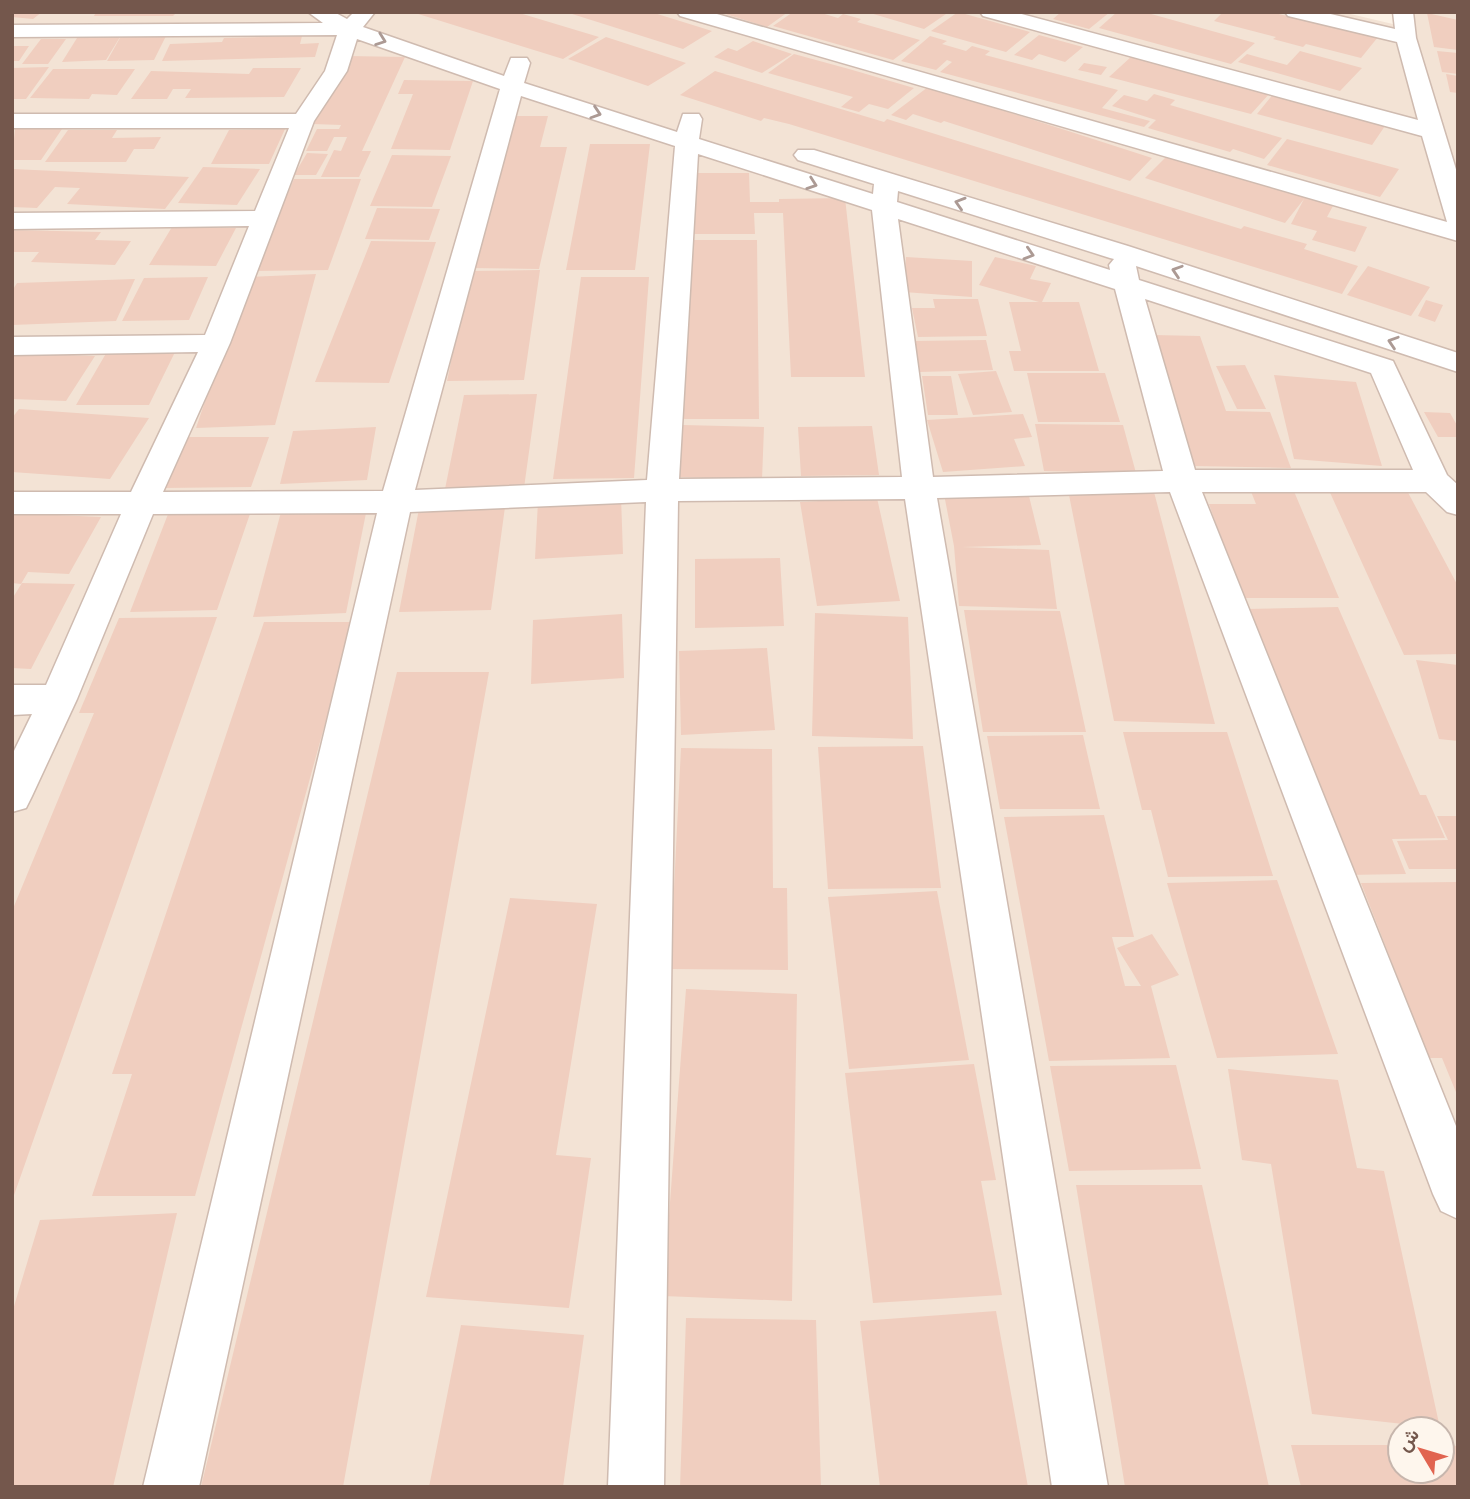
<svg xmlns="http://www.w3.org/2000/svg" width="1470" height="1499" font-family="'Fira Sans Condensed',Vazirmatn,sans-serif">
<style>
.residential{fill:#f3e3d5;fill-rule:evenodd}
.building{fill:#f0cebf}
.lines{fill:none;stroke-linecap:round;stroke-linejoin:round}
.minor-casing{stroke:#cfbbb0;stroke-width:3}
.minor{fill:#fff;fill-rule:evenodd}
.oneway{stroke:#ac9a94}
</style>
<rect width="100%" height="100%" fill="#fcf2e6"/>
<path class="residential" d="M12 12H1342L1397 25 1395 12H1458V1487H12ZM1400 1429H1442V1471H1400Z"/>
<path class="building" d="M12 12H42L33 19 12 17Z
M96 12H177L173 16H94Z
M516 12 599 37 563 59 415 13Z
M651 12 712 31 683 49 569 13Z
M719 12H788L767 27Z
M793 12H818L838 18 843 14 861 19 857 22 920 40 893 60 773 26Z
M941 12 946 14 924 29 870 13Z
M958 12 1030 32 1006 52 931 31Z
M1061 12H1110L1089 29 1053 19Z
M1117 12H1144L1255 43 1231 64 1099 28Z
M1223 12H1270L1378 37 1361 58 1306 44 1303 47 1273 39 1276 37 1214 21Z
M1427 13 1458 20V50L1434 47Z
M167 34 154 60 107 61 121 36Z
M1039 35 1083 47 1065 62 1039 54 1032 60 1014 55Z
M302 36 300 44 319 43 315 57 162 61 170 44 222 42 224 38Z
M930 36 947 41 942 44 966 51 972 46 990 51 985 55 1118 90 1102 108 1150 121 1144 127 940 72 952 62 947 60 936 70 901 61Z
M120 37 106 60 62 62 77 38Z
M606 37 686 63 648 86 568 59Z
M41 39H66L48 64H22Z
M753 41 792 54 762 73 714 57 728 48 737 51Z
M12 46H29L19 61H12Z
M1300 51 1362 68 1340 91 1238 62 1247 54 1287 65Z
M1437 51 1458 53V74L1442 72Z
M794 54 849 69 914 88 888 109 869 104 859 112 841 107 853 97 768 73Z
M348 56 405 57 362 151H371L359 177H321L334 150 341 151 347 137H334L327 151H306L317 129H339L341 125 313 124Z
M1132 56 1270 93 1251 114 1109 77Z
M1084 63 1107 67 1101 75 1078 70Z
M49 67 26 99H12V68Z
M253 68H301L284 97 185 98 191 89H173L167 99H131L151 71 249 74Z
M53 69H135L117 95 92 94 89 99 30 98Z
M715 71 884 122 887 119 1241 229 1244 226 1307 244 1304 249 1358 266 1342 294 789 124 764 118 761 121 680 95Z
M1446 74 1458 76V93L1450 92Z
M404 80 473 81 450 150 391 149 413 94H398Z
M928 87 1062 129 1152 158 1130 181 944 121 941 123 913 114 906 120 891 115Z
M1274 93 1387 123 1372 145 1257 114Z
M1154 94 1175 100 1170 105 1282 138 1264 159 1233 149 1230 152 1148 128 1156 120 1112 106 1124 95 1147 101Z
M509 116H548L540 147H567L539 269 468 268Z
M15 129H62L41 160H12Z
M285 129 269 164H211L229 130Z
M68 130H117L112 138 161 137 154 149H134L126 162H45Z
M1287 139 1399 169 1380 197 1267 165Z
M590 144H650L635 270H566Z
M307 153 328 154 316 175H294Z
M392 155 451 156 432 207 370 206Z
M1167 156 1334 204 1327 217 1367 227 1355 252 1312 240 1317 231 1291 224 1304 199 1285 223 1145 178Z
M203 167 260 169 237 205 178 203Z
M12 169 189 177 165 209 67 204 80 188 55 187 37 208 12 207Z
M691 173H749L750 202H779V199L845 198 865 377H791L783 213H754L755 234H688Z
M294 179H361L328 270 254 271Z
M377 208 440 209 429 240 365 239Z
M172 227 236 228 216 266 149 265Z
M12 230 101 232 95 240 131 241 115 265 31 262 39 252H12Z
M689 240H757L759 419H683Z
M371 241 436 242 389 383 315 382Z
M906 257 972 261V297L904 292Z
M995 257 1036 266 1030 279 1051 283 1042 302H1079L1099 371H1014L1009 351H1021L1009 302H1039L979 285Z
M1368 266 1430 287 1411 316 1347 295Z
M540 270 524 380 447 381 470 271Z
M316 274 275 425 196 428 235 313 251 277Z
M208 277 189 320 122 321 144 278Z
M581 277H649L634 478 553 479Z
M135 279 116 321 12 325V291L17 283Z
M933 299H978L987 336 918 337 912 308H935Z
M1426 300 1443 305 1435 322 1418 316Z
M1153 335 1200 336 1226 411 1270 412 1291 468 1194 466Z
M986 340 993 370 919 372 913 341Z
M108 350H176L149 405H76Z
M12 353 95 356 66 401 12 399Z
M1245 365 1266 409H1237L1216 366Z
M996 371 1012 412 973 415 958 374Z
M1027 373H1105L1120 422H1038Z
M1274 375 1356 382 1382 466 1294 459Z
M922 376H951L958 415H928Z
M537 394 524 488 445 489 464 395Z
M19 409 149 418 110 479 12 472V418Z
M1424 412 1450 413 1458 427V437H1438Z
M1023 414 1032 437 1014 439 1025 466 943 472 927 420Z
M1035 424 1123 425 1136 473 1044 471Z
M683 425 764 427 762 480 678 477Z
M872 426 879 475 801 476 798 427Z
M376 427 367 480 280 484 293 431Z
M184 437H269L251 487 163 488Z
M1404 485 1458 586V654L1404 655 1327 486Z
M1027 488 1041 545 962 547 1049 550 1057 609 959 606 954 546 943 489Z
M1250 489H1293L1339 598H1242L1209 504H1256Z
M1068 490 1154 492 1215 724 1114 721Z
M621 497 623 554 535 559 538 501Z
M877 498 900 601 817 606 800 502Z
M505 507 491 610 399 612 419 509Z
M252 508 217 610 130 612 170 509Z
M367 508 346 613 253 617 281 512Z
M12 513 101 517 69 574 28 572 21 584 12 583Z
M780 558 784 626 695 628V559Z
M22 583 75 584 31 669 12 668V599Z
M1338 607 1420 795H1426L1445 838 1392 839 1406 874 1346 875 1246 609Z
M964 610 1060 611 1086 732H983Z
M815 613 908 617 913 739 812 736Z
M622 614 624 678 531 684 533 620Z
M217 617 13 1198H12V911L94 713H79L119 618Z
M264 622H353L195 1196H92L132 1074H112Z
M767 648 775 730 681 735 679 651Z
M1416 660 1458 665V741L1439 739Z
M397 672H489L343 1487H201Z
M1123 732H1227L1273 876 1168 877 1151 810H1142Z
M1083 735 1100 809H1000L987 736Z
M923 746 941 888 828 889 818 747Z
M681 748 772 749 773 888H787L788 970 670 969Z
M1104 815 1134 937H1112L1125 986H1141L1117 948 1152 934 1179 975 1151 986 1170 1058 1049 1061 1004 817Z
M1437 816H1458V869H1409L1397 841 1448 840Z
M1277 880 1338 1054 1217 1058 1167 883Z
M1458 882V1097L1442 1058H1429L1361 883Z
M937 891 969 1060 849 1069 828 897Z
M510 898 597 904 556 1155 591 1158 569 1308 426 1297Z
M686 989 797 994 792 1301 663 1296Z
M974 1064 996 1180 981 1181 1002 1295 873 1303 845 1073Z
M1176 1065 1201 1169 1069 1171 1050 1066Z
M1228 1069 1338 1080 1357 1168 1384 1171 1440 1428 1312 1414 1271 1164 1242 1160Z
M1076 1185H1202L1269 1487H1125Z
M177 1213 113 1487H12V1313L40 1220Z
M996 1311 1028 1487H880L860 1321Z
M686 1318 816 1320 821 1487H680Z
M461 1325 584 1335 563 1487H429Z
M1291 1445H1400V1471H1442V1445L1458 1446V1487H1301Z"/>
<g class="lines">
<defs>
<path id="minor" d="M308 12H334L347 19 354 12H375L363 27 504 76 511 58H527L530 63 524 83 677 132 683 114H699L702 119 699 139 873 194 874 184 798 160 794 155 798 150H814L1128 246 1458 353V372L1136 266 1139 280 1393 361 1447 475 1458 485V515L1447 512 1426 492H1202L1458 1131V1219L1441 1211 1433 1194 1170 492 937 498 1108 1487H1052L905 499 678 501 664 1487H608L646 502 410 512 199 1487H143L377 513 153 514 77 699 32 796 26 808 12 812V755L32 714 12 715V685H46L121 514H12V492H131L198 352 12 355V337L205 335 249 226 12 229V213L255 211 289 128H12V114H296L325 71 337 35 12 37V25L323 23ZM357 39 500 89 383 491 163 492 230 343 314 121 347 71ZM521 96 675 146 647 480 415 490ZM698 154 872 210 902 477 679 479ZM898 191 1110 258 1114 259 1109 265 1110 270 897 202ZM898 219 1115 289 1163 471 933 477ZM1145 299 1371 373 1413 470H1195Z
M677 12H710L1447 222 1422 136 983 16 980 12H1014L1418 120 1397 42 1288 16 1285 12H1322L1395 29 1393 12H1413L1416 38 1458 176V241L680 16Z"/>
</defs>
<use href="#minor" class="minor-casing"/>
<use href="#minor" class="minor"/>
</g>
<defs><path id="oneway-chevron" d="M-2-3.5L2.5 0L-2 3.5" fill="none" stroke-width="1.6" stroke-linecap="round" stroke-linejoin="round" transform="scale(1.75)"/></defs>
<g class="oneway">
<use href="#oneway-chevron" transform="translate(381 40) rotate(20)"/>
<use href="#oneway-chevron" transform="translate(596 113) rotate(18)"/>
<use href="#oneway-chevron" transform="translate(812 184) rotate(19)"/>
<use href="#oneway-chevron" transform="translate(960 203) rotate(-163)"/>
<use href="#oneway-chevron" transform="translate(1029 254) rotate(17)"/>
<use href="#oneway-chevron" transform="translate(1177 271) rotate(-162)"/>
<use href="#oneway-chevron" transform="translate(1393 342) rotate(-162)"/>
</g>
<rect width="1470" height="1499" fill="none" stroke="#74574c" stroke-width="28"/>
<g transform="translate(1421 1450) rotate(308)"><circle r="33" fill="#fef6ed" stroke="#c7b6ad" stroke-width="2"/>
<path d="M0-5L12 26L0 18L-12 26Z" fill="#e16450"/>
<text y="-10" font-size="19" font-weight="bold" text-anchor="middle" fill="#74574c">ش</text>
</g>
</svg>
